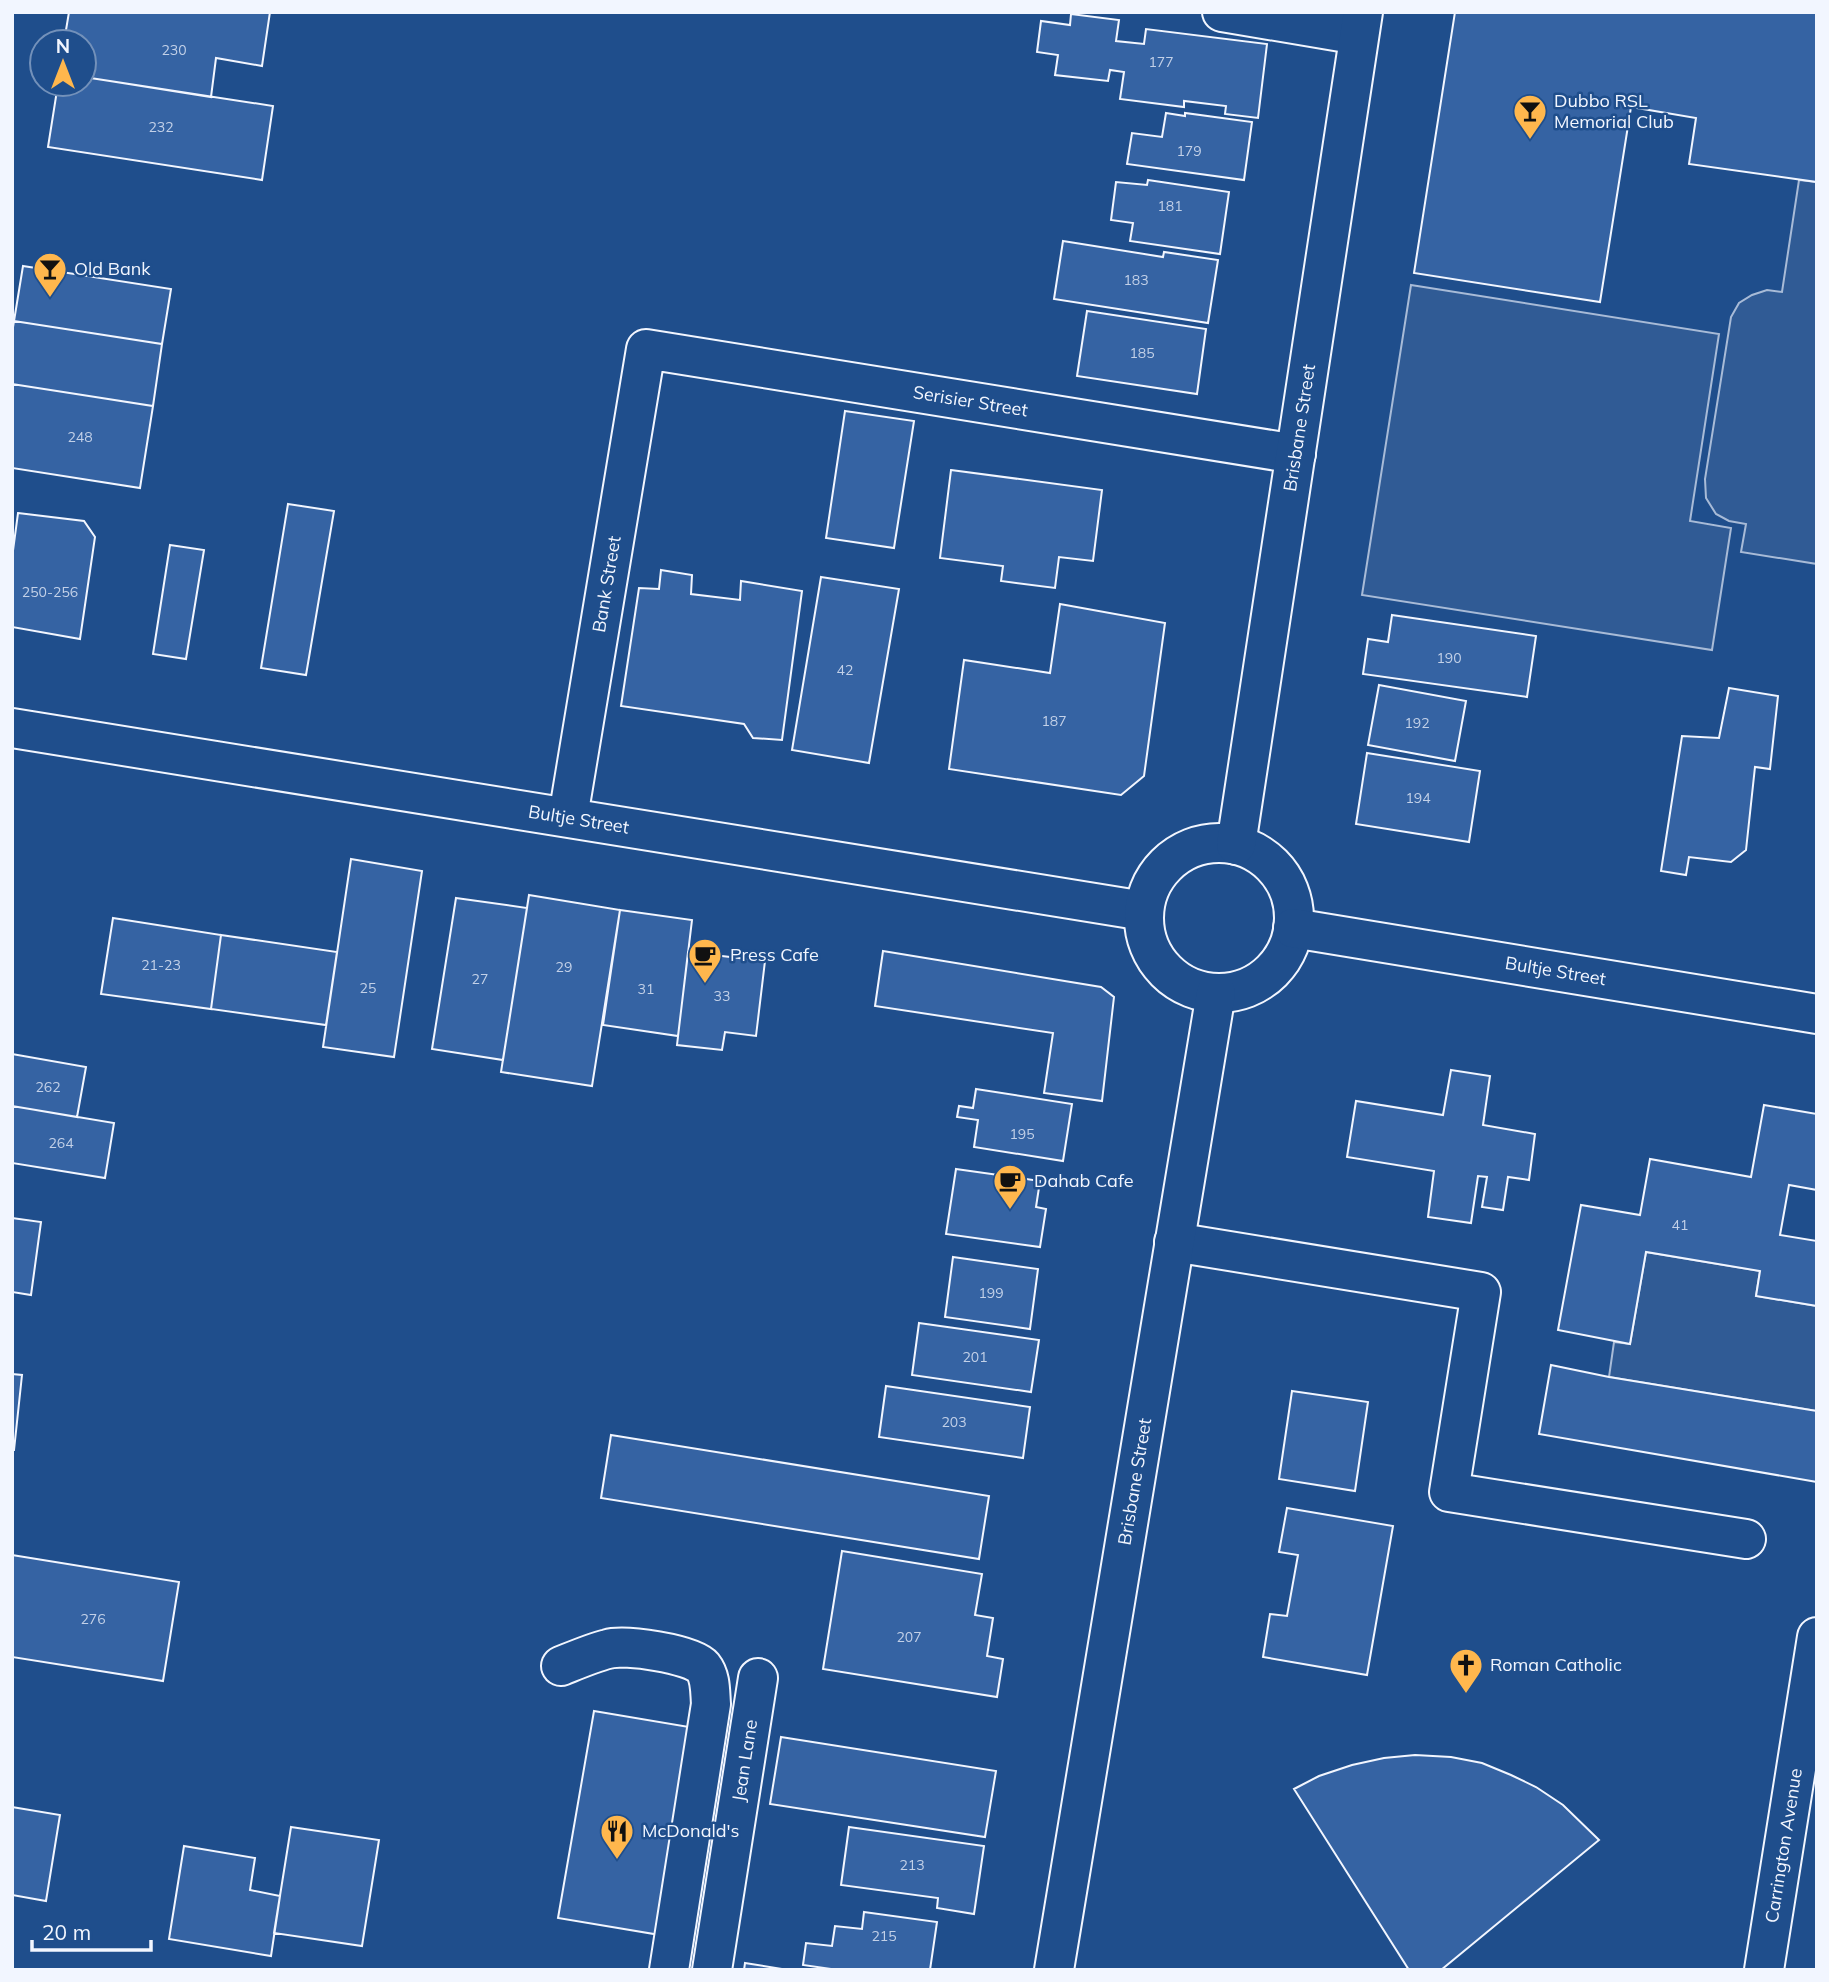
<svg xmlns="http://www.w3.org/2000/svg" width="1829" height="1982" font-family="Mulish,sans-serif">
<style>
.parking{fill:#305b95;stroke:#a8bbd7;stroke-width:2}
.building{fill:#3563a3;stroke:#f2f6ff;stroke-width:2}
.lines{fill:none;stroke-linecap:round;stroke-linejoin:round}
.minor-casing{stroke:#f2f6ff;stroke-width:42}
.minor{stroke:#1f4e8c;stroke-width:38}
.labels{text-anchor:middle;stroke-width:5;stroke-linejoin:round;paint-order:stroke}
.number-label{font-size:14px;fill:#c3d1e8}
.poi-label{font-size:18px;fill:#f2f6ff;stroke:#1f4e8c;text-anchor:start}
.street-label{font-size:18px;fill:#f2f6ff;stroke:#1f4e8c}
</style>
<rect width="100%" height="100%" fill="#1f4e8c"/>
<path class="parking" d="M1799 180 1817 182V564L1741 552 1746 524 1729 521 1716 514 1706 498 1705 479 1731 317 1739 303 1752 295 1767 290 1782 292Z
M1411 285 1719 334 1690 521 1731 528 1712 650 1362 595Z
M1646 1252 1760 1271 1756 1296 1817 1306V1411L1609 1377 1614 1342 1630 1344Z"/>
<path class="building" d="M69 12H270L262 66 216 58 211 97 84 77V42H64Z
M1455 12H1817V182L1689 164 1696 118 1631 107 1600 302 1414 273Z
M1071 14 1119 20 1116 41 1144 44 1146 29 1267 44 1258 118 1225 114 1226 106 1184 101V107L1120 99 1124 72 1110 70 1108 81 1055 75 1058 55 1037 52 1041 21 1070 25Z
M84 77 273 106 262 180 48 147 58 84H84Z
M1166 113 1185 116V113L1252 122 1244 180 1127 164 1132 133 1162 137Z
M1148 180 1229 192 1220 254 1130 241 1133 223 1111 220 1116 182 1147 185Z
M1063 241 1163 257 1164 252 1218 260 1208 323 1054 299Z
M23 266 171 289 162 344 14 321Z
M1087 311 1206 329 1197 394 1077 376Z
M14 321 162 344 153 406 12 384V333Z
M12 384 153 406 140 488 12 468Z
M845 411 914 421 894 548 826 538Z
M951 470 1102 490 1093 561 1059 557 1055 588 1001 581 1003 566 940 558Z
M288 504 334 511 306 675 261 668Z
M18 513 84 521 95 537 80 639 12 627V558Z
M170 545 204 550 186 659 153 654Z
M661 570 692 575 691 594 740 600 741 581 802 591 782 740 753 738 744 724 621 706 639 588 659 589Z
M821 577 899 589 869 763 792 750Z
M1060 604 1165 623 1144 776 1121 795 949 769 964 660 1050 673Z
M1392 615 1536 636 1527 697 1363 674 1368 639 1388 642Z
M1379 685 1466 701 1455 761 1368 745Z
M1729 688 1778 696 1770 769 1755 767 1746 850 1731 862 1689 857 1686 875 1661 871 1682 736 1719 738Z
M1367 753 1480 771 1469 842 1356 824Z
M351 859 422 871 394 1057 323 1047Z
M529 895 620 910 592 1086 501 1072Z
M456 898 527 908 503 1060 432 1049Z
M620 910 692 920 678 1036 603 1025Z
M113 918 221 935 211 1009 101 994Z
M221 935 337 952 326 1025 211 1009Z
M883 951 1101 987 1114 997 1102 1101 1044 1093 1053 1033 875 1006Z
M688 952 765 961 756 1036 725 1032 722 1050 677 1045Z
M12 1054 86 1067 77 1117 12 1106Z
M1451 1070 1490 1076 1483 1125 1535 1134 1529 1180 1508 1177 1503 1210 1482 1207 1487 1177 1478 1176 1471 1223 1428 1217 1434 1171 1347 1157 1356 1101 1443 1115Z
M976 1089 1072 1104 1063 1161 974 1147 978 1120 957 1117 959 1106 973 1108Z
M1764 1105 1817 1114V1190L1789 1185 1780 1235 1817 1241V1306L1756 1296 1760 1271 1646 1252 1630 1344 1558 1330 1581 1205 1640 1215 1650 1159 1751 1177Z
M12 1106 114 1123 105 1178 12 1163Z
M956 1169 1040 1181 1036 1207 1046 1209 1040 1247 946 1234Z
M12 1218 41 1222 31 1295 12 1292Z
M953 1257 1038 1269 1030 1329 945 1317Z
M919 1323 1039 1340 1031 1392 912 1375Z
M1551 1365 1609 1377 1817 1411V1482L1539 1434Z
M12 1374 22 1375 14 1450H12Z
M886 1386 1030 1407 1023 1458 879 1437Z
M1292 1391 1368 1402 1355 1491 1279 1479Z
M611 1435 989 1496 979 1559 601 1498Z
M1287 1508 1393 1526 1367 1675 1263 1657 1270 1614 1287 1616 1298 1555 1279 1552Z
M842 1551 982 1574 975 1615 993 1618 987 1656 1003 1659 997 1697 823 1669Z
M12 1555 179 1582 163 1681 12 1657Z
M594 1711 695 1728 660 1935 558 1918Z
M781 1737 996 1771 985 1837 770 1804Z
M1415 1755 1451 1757 1482 1763 1511 1775 1536 1787 1563 1805 1599 1840 1441 1970H1409L1294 1789 1319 1776 1352 1765 1384 1758Z
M12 1807 60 1815 46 1901 12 1895Z
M291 1827 379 1840 362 1946 274 1933Z
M849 1827 984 1846 974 1914 937 1908 938 1898 841 1885Z
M184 1846 255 1858 250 1890 280 1896 271 1956 169 1939Z
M864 1912 937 1922 930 1970H838L803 1965 806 1943 832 1946 835 1926 862 1929Z
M745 1963 788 1970H744Z"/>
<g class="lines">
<defs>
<g id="minor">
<path d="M1222 12 1359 35"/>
<path id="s1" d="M12 728 1144 911"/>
<path id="s2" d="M568 817 646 349 1296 454"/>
<circle cx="1219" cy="918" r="75"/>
<path id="s3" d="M1236 845 1363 12"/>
<path id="s4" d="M1293 928 1817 1014"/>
<path d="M1174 1242 1481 1292 1449 1492 1746 1539"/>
<path d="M561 1666C576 1660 592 1653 608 1649 624 1644 692 1654 703 1667 711 1677 710 1692 711 1704L669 1970"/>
<path id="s5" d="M712 1970 758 1678"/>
<path id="s6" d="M1054 1970 1216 993"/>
<path id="s7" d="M1764 1970 1817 1637"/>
</g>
</defs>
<use href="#minor" class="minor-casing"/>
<use href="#minor" class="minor"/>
</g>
<defs>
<symbol id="bar-pin" viewBox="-11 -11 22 30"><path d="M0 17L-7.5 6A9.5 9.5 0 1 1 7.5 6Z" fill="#ffb74d" stroke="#1f4e8c"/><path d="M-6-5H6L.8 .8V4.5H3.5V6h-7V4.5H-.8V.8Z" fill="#111"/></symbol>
<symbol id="cafe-pin" viewBox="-11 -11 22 30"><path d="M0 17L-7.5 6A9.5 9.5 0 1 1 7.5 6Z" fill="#ffb74d" stroke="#1f4e8c"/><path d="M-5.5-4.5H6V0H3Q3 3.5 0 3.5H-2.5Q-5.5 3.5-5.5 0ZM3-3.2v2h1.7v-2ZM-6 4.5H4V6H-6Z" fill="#111"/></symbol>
<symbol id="church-pin" viewBox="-11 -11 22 30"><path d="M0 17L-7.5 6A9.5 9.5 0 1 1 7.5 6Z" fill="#ffb74d" stroke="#1f4e8c"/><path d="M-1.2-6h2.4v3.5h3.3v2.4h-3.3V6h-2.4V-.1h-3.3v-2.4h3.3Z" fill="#111"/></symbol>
<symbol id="restaurant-pin" viewBox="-11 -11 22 30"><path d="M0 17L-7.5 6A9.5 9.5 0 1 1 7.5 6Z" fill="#ffb74d" stroke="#1f4e8c"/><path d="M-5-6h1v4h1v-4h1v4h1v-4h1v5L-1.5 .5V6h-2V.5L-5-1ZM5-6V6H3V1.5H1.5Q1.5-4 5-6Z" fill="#111"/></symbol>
</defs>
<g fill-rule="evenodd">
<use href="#bar-pin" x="1511" y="92" width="38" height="52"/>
<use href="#bar-pin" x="31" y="250" width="38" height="52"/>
<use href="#cafe-pin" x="686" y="936" width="38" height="52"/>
<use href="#cafe-pin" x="991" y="1162" width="38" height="52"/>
<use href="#church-pin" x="1447" y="1646" width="38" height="52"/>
<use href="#restaurant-pin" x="598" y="1812" width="38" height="52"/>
</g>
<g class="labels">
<g class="number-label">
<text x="174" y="55">230</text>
<text x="1161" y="67">177</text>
<text x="161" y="132">232</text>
<text x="1189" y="156">179</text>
<text x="1170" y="211">181</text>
<text x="1136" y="285">183</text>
<text x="1142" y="358">185</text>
<text x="80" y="442">248</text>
<text x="50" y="597">250-256</text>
<text x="1449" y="663">190</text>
<text x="845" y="675">42</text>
<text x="1054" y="726">187</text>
<text x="1417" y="728">192</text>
<text x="1418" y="803">194</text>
<text x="161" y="970">21-23</text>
<text x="564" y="972">29</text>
<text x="480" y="984">27</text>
<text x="368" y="993">25</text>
<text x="646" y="994">31</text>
<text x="722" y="1001">33</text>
<text x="48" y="1092">262</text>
<text x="1022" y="1139">195</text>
<text x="61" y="1148">264</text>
<text x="1680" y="1230">41</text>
<text x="991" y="1298">199</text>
<text x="975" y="1362">201</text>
<text x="954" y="1427">203</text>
<text x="93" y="1624">276</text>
<text x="909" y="1642">207</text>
<text x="912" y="1870">213</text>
<text x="884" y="1941">215</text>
</g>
<g class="poi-label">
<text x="1554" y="107">Dubbo RSL<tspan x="1554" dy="21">Memorial Club</tspan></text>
<text x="74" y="275">Old Bank</text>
<text x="730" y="961">Press Cafe</text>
<text x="1034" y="1187">Dahab Cafe</text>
<text x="1490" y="1671">Roman Catholic</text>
<text x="642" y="1837">McDonald's</text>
</g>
<g class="street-label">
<text dy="6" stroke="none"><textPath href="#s2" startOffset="803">Serisier Street</textPath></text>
<text dy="6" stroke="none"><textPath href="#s3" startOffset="422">Brisbane Street</textPath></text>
<text dy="6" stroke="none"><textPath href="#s2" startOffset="236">Bank Street</textPath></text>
<text dy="6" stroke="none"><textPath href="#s1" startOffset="574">Bultje Street</textPath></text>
<text dy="6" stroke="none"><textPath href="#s4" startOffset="266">Bultje Street</textPath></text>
<text dy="6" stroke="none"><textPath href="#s6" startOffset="495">Brisbane Street</textPath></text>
<text dy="6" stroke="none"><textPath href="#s5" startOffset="212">Jean Lane</textPath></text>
<text dy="6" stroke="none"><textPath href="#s7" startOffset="126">Carrington Avenue</textPath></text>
</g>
</g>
<rect width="1829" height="1982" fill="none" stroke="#f2f6ff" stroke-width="28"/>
<g transform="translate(63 63)"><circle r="33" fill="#1f4e8c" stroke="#7391ba" stroke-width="2"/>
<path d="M0-5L12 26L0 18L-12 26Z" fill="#ffb74d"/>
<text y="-10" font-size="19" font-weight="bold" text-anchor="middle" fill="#f2f6ff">N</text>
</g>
<path d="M32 1940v10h119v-10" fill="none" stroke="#f2f6ff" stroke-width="3.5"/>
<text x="42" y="1940" font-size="21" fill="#f2f6ff" stroke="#1f4e8c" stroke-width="5" paint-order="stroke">20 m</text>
</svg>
